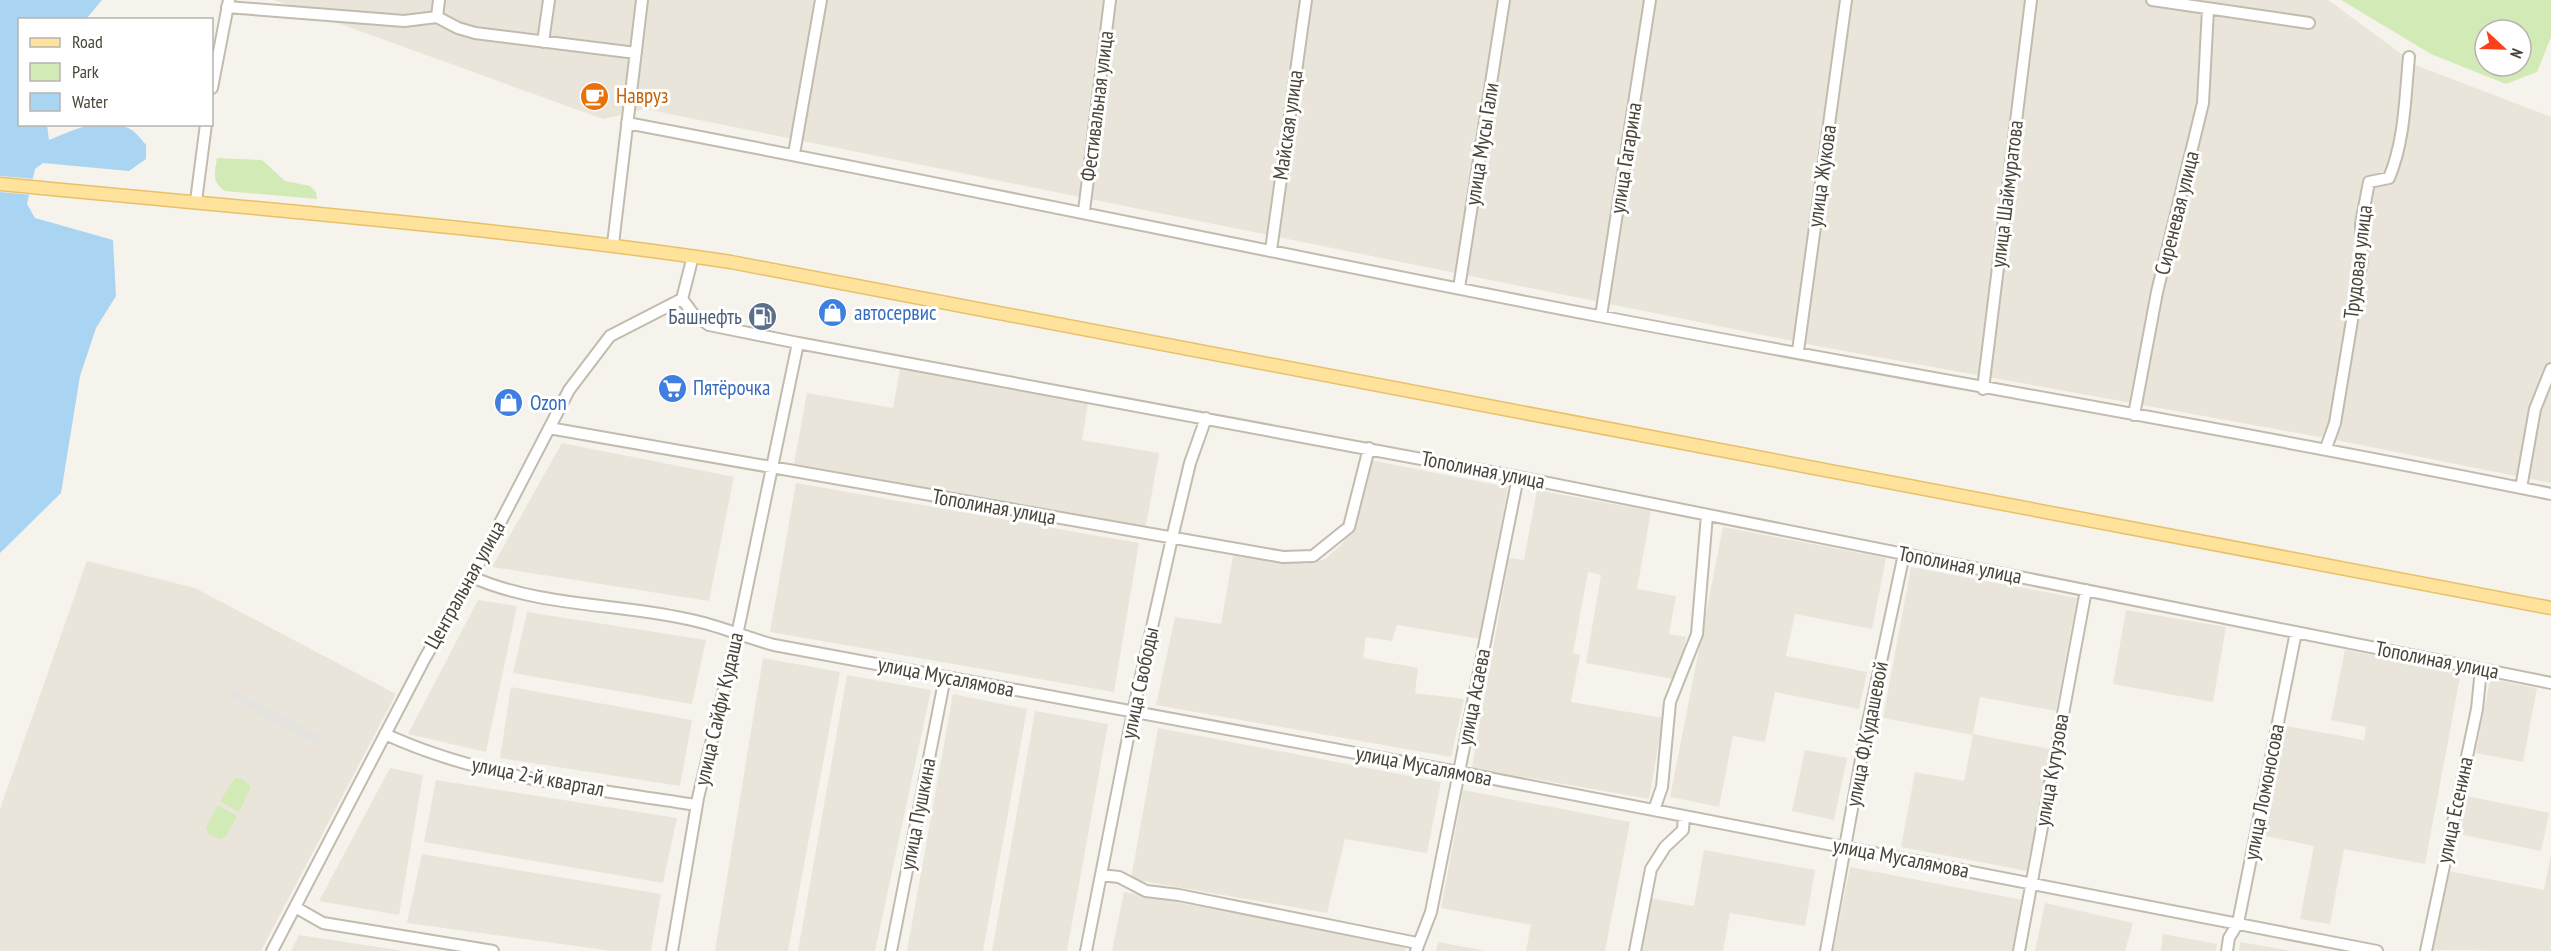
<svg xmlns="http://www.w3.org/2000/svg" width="2551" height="951" font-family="'PT Sans Narrow',sans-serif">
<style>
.residential{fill:#eae5da}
.green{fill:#d2eab5;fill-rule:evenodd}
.parking{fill:#e5e3e0}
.water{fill:#a9d4f2}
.pier{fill:#f6f3ec}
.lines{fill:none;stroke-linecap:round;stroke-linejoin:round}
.minor-casing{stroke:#c2bbae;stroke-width:14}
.major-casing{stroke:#e6c16a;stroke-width:15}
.minor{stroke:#fff;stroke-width:10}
.major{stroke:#ffe39c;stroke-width:12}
.labels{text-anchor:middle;stroke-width:6;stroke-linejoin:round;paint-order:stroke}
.food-label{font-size:21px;fill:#c56008;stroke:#fff;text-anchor:start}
.street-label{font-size:21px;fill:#4b4439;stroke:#fff}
.shop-label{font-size:21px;fill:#366cbe;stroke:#fff;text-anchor:start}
.service-label{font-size:21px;fill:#4e5e75;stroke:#fff;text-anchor:end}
</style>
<rect width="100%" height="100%" fill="#f6f3ec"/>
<path class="residential" d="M274 0H2328L2418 66 2551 117V483L2336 440 1817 346 645 109 603 119Z
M900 369 1088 402 1082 440 1159 453 1146 526 794 464 807 393 893 408Z
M562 443 734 477 709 601 492 567Z
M1370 460 1508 487 1480 639 1397 625 1392 641 1366 637 1363 658 1418 668 1415 693 1464 699 1451 757 1156 705 1175 617 1221 624 1233 556 1307 564 1325 559 1340 546 1356 526Z
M796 483 1139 543 1114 692 770 632Z
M1537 490 1651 511 1637 589 1676 596 1669 634 1686 637 1679 680 1586 663 1601 575 1588 572 1573 653 1580 655 1571 702 1663 718 1649 799 1472 768 1509 558 1524 560Z
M1723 527 1886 558 1872 629 1795 614 1786 656 1867 672 1859 709 1775 692 1765 742 1733 736 1719 807 1670 797Z
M87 561 195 588 396 694 261 951H0V809Z
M1911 567 2077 598 2056 711 1980 697 1973 734 2050 749 2027 871 1901 847 1915 772 1964 781 1973 735 1883 718Z
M478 600 517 606 486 752 408 734Z
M2126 610 2226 627 2213 702 2113 684Z
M527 612 706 640 692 704 513 673Z
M2345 650 2461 672 2425 864 2344 849 2330 924 2300 919 2314 846 2265 836 2286 726 2364 740 2366 727 2331 720Z
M763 658 840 672 788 951H715Z
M847 675 931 690 875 951H798Z
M2490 679 2537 688 2523 762 2476 753Z
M511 687 692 720 680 786 500 758Z
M953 694 1027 709 983 951H907Z
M1035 711 1108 724 1067 951H992Z
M1158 728 1441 782 1427 853 1345 839 1327 913 1131 879Z
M1805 750 1847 758 1834 820 1792 811Z
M390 768 423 775 399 915 319 901Z
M436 780 677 818 663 883 424 842Z
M1463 790 1630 822 1605 951H1526L1531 925 1441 908Z
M2462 795 2549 813 2541 851 2454 833Z
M1704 850 1815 870 1805 926 1730 913 1723 951H1640L1650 898 1694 906Z
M422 854 661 894 651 951H612L407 923Z
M2551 855V951L2432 950 2448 871 2544 890Z
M1850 867 2023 900 2012 951H1833Z
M1124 892 1331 932 1406 948 1405 951H1112Z
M2045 903 2133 923 2125 951H2035Z
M2163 934 2217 944 2216 951H2161Z
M299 935 404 951H291Z
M1438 942 1486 951H1436Z
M2240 942 2292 951H2239Z"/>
<path class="green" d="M2341 0H2551V37L2537 72 2506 84 2431 54ZM2485 30H2521V66H2485Z
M217 158 262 160 285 181 310 186 316 192 317 199 225 191C211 181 215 173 217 158Z
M235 778H240L251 786 239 812 220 801Z
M218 805 237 816 226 836 219 839 209 834 206 827Z"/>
<path class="parking" d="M233 689 323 738 318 746 229 697Z"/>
<path class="water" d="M0 0H102L86 19 20 20V124L47 125 49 140C71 131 105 114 128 128 135 131 141 139 146 145V159L129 171 43 163 35 169 27 204 35 218 113 240 116 296 96 328 80 376 61 493 0 553Z"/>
<path class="pier" d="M0 176 36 179 32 195 0 192Z"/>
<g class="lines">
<defs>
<path id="minor" d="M2152 0 2309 23
M227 7 404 21 437 17
M437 17 458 28 475 33 636 53
M437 17 439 0
M543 42 549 0
M212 88 229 0
M627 123C950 184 1271 253 1593 315 1912 376 2233 429 2551 494
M794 154 821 0
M196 201 206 124
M1084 211 1110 0
M613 244 642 0
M1271 250 1306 0
M1459 288 1504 0
M1601 316 1650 0
M798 343 1518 477 2551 683
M1798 351 1846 0
M1983 389 2031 0
M2134 415 2157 292 2203 103 2208 9
M549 428 1283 557 1313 556 1349 527 1369 448
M2326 448 2335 423 2362 260 2361 224 2369 182 2389 178C2405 140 2405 97 2409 57
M2521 488 2535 409 2551 369
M472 577C542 608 623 603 696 621 722 627 748 638 774 645L1458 772 2377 951
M385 734C482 779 591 788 696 805
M1654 810 1662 787 1670 702 1697 634 1707 515
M1101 875 1119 877 1146 891 1179 895 1417 943
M295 907 323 923 493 951
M272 951 425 658 472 577 569 390 610 336 682 299 693 256
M672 951 698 798 737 635 798 343 709 325 694 315 682 299
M891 951 945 677
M1086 951 1133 712 1172 538 1190 463 1206 418
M1416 951 1431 912 1518 477
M1635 951 1651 869 1665 847 1683 830 1684 816
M1826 951 1866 732 1904 554
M2019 951 2086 590
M2227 951 2229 938 2238 923 2296 632
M2426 951 2477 709 2481 669"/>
<path id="major" d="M0 184C244 208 488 226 731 262L2551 608"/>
</defs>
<use href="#minor" class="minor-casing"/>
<use href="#major" class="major-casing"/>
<use href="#minor" class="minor"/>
<use href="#major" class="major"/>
</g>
<defs>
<symbol id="cafe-disc" viewBox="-11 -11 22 22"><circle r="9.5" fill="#e8710a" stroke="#fff"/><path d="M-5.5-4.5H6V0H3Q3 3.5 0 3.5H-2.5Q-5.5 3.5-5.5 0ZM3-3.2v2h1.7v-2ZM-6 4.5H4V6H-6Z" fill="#fff"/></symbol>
<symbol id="shop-disc" viewBox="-11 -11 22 22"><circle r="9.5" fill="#3f7fe0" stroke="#fff"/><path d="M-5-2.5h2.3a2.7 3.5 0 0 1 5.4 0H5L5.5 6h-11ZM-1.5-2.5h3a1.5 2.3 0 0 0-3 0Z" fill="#fff"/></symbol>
<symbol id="fuel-disc" viewBox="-11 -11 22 22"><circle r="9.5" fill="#5c6f8a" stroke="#fff"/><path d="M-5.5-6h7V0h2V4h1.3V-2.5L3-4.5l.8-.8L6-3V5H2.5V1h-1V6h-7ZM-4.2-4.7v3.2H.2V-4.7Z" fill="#fff"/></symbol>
<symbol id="supermarket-disc" viewBox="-11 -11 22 22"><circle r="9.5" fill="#3f7fe0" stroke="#fff"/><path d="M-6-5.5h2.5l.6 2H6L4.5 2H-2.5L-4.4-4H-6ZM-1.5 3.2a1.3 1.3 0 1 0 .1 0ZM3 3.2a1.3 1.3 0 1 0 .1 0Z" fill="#fff"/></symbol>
</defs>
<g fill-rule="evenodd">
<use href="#cafe-disc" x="578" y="80" width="33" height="33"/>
<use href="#shop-disc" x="816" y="296" width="33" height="33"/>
<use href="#fuel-disc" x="746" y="300" width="33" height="33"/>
<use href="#supermarket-disc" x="656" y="372" width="33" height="33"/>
<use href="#shop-disc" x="492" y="386" width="33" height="33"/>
</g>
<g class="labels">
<g class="food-label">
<text x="616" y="103">Навруз</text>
</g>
<g class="street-label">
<text transform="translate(1097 106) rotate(-83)" y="7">Фестивальная улица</text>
<text transform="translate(1288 125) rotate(-82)" y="7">Майская улица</text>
<text transform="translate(1482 144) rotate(-81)" y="7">улица Мусы Гали</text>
<text transform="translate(1626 158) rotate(-81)" y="7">улица Гагарина</text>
<text transform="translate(1822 176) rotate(-82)" y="7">улица Жукова</text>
<text transform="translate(2007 194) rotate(-83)" y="7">улица Шаймуратова</text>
<text transform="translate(2177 213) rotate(-76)" y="7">Сиреневая улица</text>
<text transform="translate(2358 262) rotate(-83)" y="7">Трудовая улица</text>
<text transform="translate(1483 470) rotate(11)" y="7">Тополиная улица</text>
<text transform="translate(994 507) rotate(10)" y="7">Тополиная улица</text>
<text transform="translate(1960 565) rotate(11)" y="7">Тополиная улица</text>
<text transform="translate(465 585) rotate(-61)" y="7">Центральная улица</text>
<text transform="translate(2437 660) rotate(11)" y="7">Тополиная улица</text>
<text transform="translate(946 677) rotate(11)" y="7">улица Мусалямова</text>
<text transform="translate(1140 683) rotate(-78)" y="7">улица Свободы</text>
<text transform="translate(1474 697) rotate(-79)" y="7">улица Асаева</text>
<text transform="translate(719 709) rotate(-77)" y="7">улица Сайфи Кудаша</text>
<text transform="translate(1867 734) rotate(-79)" y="7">улица Ф.Кудашевой</text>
<text transform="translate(1424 766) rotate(11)" y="7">улица Мусалямова</text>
<text transform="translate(2052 770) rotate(-80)" y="7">улица Кутузова</text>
<text transform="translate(538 777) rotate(11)" y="7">улица 2-й квартал</text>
<text transform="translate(2264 792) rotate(-79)" y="7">улица Ломоносова</text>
<text transform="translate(2455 810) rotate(-78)" y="7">улица Есенина</text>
<text transform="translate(918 814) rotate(-79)" y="7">улица Пушкина</text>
<text transform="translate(1901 858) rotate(11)" y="7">улица Мусалямова</text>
</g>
<g class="shop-label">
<text x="854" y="320">автосервис</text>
<text x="693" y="395">Пятёрочка</text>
<text x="530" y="410">Ozon</text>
</g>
<g class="service-label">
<text x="742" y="324">Башнефть</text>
</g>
</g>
<rect x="18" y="18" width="195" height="108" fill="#ffffff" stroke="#b7b4b0" stroke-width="1.5"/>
<rect x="30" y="38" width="30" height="9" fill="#ffe39c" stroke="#b7b4b0" stroke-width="1.5"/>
<text x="72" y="48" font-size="18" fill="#4b4439">Road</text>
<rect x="30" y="63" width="30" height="18" fill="#d2eab5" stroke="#b7b4b0" stroke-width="1.5"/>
<text x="72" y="78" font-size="18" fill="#4b4439">Park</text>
<rect x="30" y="93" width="30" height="18" fill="#a9d4f2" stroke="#b7b4b0" stroke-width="1.5"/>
<text x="72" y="108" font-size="18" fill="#4b4439">Water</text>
<g transform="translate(2503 48) rotate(112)"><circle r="28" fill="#ffffff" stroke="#b7b4b0" stroke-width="1.5"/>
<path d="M0-4.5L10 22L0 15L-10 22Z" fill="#fc3f1d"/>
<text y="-9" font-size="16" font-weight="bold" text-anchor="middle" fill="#4b4439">N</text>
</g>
</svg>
